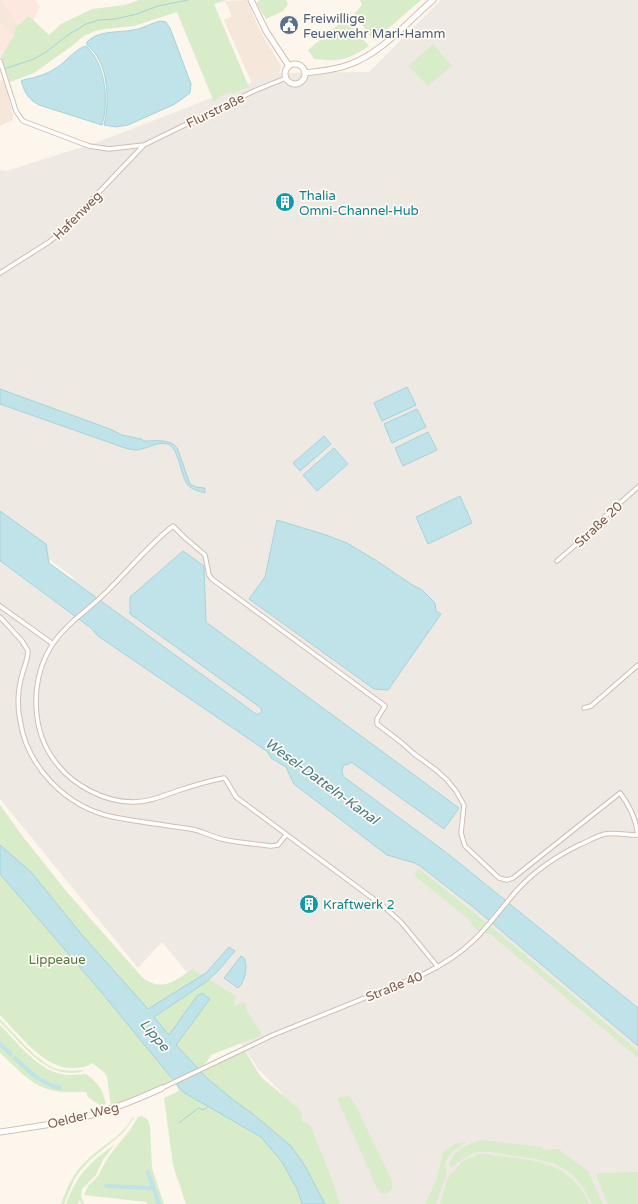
<svg xmlns="http://www.w3.org/2000/svg" width="638" height="1204" font-family="'Varela Round',sans-serif">
<style>
.residential{fill:#f5e8da}
.commercial{fill:#fde8e0}
.industrial{fill:#efe9e4}
.green{fill:#d8ecc9}
.water{fill:#bfe3e8;stroke:#a5d3da}
.lines{fill:none;stroke-linecap:round;stroke-linejoin:round}
.stream{stroke:#a5d3da;stroke-width:1}
.canal{stroke:#bfe3e8;stroke-width:4}
.street-casing{stroke:#d1beb0;stroke-width:5.5}
.secondary-casing{stroke:#d6c0b0;stroke-width:7}
.street{stroke:#fff;stroke-width:3.5}
.secondary{stroke:#fff;stroke-width:5}
.labels{text-anchor:middle;stroke-width:3.5;stroke-linejoin:round;paint-order:stroke}
.service-label{font-size:13px;fill:#4e5e75;stroke:#fffaf3;text-anchor:start}
.street-label{font-size:13px;fill:#7a5c4d;stroke:#fffaf3}
.culture-label{font-size:13px;fill:#0d838f;stroke:#fffaf3;text-anchor:start}
.park-label{font-size:13px;fill:#537a41;stroke:#fffaf3}
.water-label{font-size:14px;font-style:italic;fill:#437c86;stroke:#fffaf3}
</style>
<rect width="100%" height="100%" fill="#fdf6ec"/>
<path class="residential" d="M0 0H2L18 25 23 44 0 23Z
M247 0 259 29 281 66 280 72 277 74 253 86 224 20 232 16 225 1Z
M4 79 13 115V120L0 126V81Z"/>
<path class="commercial" d="M2 0H36L40 7 33 20 29 16 18 26Z
M0 23 14 35 1 57 0 56Z"/>
<path class="industrial" d="M441 0H638V1204H325L254 1115 282 1093 259 1070 218 1010 162 942 138 968 0 799V562L52 600 74 578 0 522V170L6 171 98 142 276 73 369 72Z"/>
<path class="green" d="M139 0H227L214 4 249 87 232 94 230 92 221 96 214 102 177 12 134 26 105 29 95 31 84 36 69 48 34 73 10 82 1 57 14 35 16 27 29 16 49 35 61 24 92 9 125 5Z
M260 0H286L288 4 283 11 266 19 257 4V2Z
M360 0H421L374 41 354 14 362 5Z
M339 24 351 26 369 46C349 60 338 62 314 59L308 50Z
M433 44 452 66 428 86 408 66Z
M0 805 24 838 67 892 142 977C162 993 175 981 192 969L236 996 233 1006 245 1002 247 1011 262 1035 211 1055C201 1074 187 1071 168 1074L172 1080 143 1095 111 1106 107 1077 104 1072 92 1063C87 1067 83 1067 77 1068 46 1072 20 1035 0 1015Z
M418 868 494 929 638 1051V1058L490 934 478 930 472 925V922L416 877 415 873Z
M0 1019C14 1033 39 1064 57 1069 65 1071 73 1071 82 1070L84 1071C48 1082 22 1044 0 1022Z
M0 1025C17 1042 37 1069 61 1074 69 1076 77 1074 86 1074 99 1084 102 1088 106 1104L101 1106 88 1097 86 1092C74 1092 63 1093 51 1090 31 1086 15 1066 0 1053Z
M245 1051 261 1077 299 1109 302 1114V1122L307 1123 311 1127 333 1182 340 1204H186L173 1165 164 1098 179 1091 175 1083 202 1072Z
M349 1096 355 1104 392 1181V1189L387 1193H381L377 1188 337 1098Z
M142 1116 148 1120 150 1126 152 1168 164 1204H147L146 1202 84 1195 88 1186 98 1176 108 1157 130 1130 138 1117Z
M133 1117 134 1118 123 1133 90 1160 80 1171 74 1180 64 1204H61C67 1188 73 1173 86 1161 102 1145 121 1138 133 1117Z
M481 1140 541 1147 543 1150 558 1149 588 1171 603 1204H592C586 1191 578 1178 566 1170 549 1159 529 1158 509 1155 499 1153 489 1151 479 1152 468 1154 460 1161 452 1167L449 1166C452 1149 467 1145 481 1140Z
M467 1142 453 1151 448 1157 445 1164 447 1173 436 1204H425L437 1179 443 1152 455 1144Z
M114 1145 103 1160 96 1175 82 1189 81 1196 84 1204H82L79 1200 78 1204H66C77 1175 89 1163 114 1145Z
M479 1154H486C531 1161 567 1157 590 1204H440L447 1179 463 1161Z
M638 1172V1204H608L596 1175 600 1173Z"/>
<path class="water" d="M160 21 166 22 170 28 191 84 190 93 175 104 128 125 116 127 104 125C110 100 109 62 87 45V42C98 30 118 33 133 30 142 29 151 23 160 21Z
M86 46C106 65 109 100 102 125L39 105C28 99 25 93 21 81 26 78 31 79 36 77 43 75 50 72 56 68 66 62 76 48 86 46Z
M407 387 416 405 382 421 374 403Z
M0 389 110 429 122 435 141 439 144 441C155 441 173 438 178 450L190 484 196 487 205 488V493C199 491 192 490 188 485 181 478 179 448 168 444 158 441 147 449 137 450 133 450 129 449 125 448L0 404Z
M417 409 426 427 392 443 384 424Z
M428 432 437 450 403 466 395 448Z
M324 436 331 444 300 471 293 463Z
M334 448 348 464 317 491 303 475Z
M460 496 472 523 428 544 416 517Z
M0 511 46 544 49 563 256 714H259L262 711 261 708 130 614V597L183 551 204 566 206 622 459 808 444 829 351 762 347 765 345 764C342 768 341 772 344 777L447 853 638 1008V1046L473 907 420 866 415 863 387 855 294 784 286 767 271 758 268 752 98 636 91 628 0 561Z
M277 520 326 535 347 543 377 561 411 584 422 590 435 603 436 611 441 614 388 690 374 689 249 599 265 577Z
M0 845 31 872 82 935 148 1009 206 973 229 947 235 951 218 971 206 982 154 1017 169 1035 197 996 202 993 210 999 176 1045 208 1079 231 1098 254 1115 291 1146 305 1166 325 1204H302L297 1189 282 1162 261 1137 183 1092 102 993 0 874Z
M241 956C243 957 245 958 245 961 248 967 244 984 238 988L224 978Z"/>
<g class="lines">
<path class="stream" d="M4 69 34 59 46 52 68 35 86 24 99 20 115 19 137 14 158 6 188 0
M179 1123 197 1109 199 1108 203 1110 208 1107"/>
<path class="canal" d="M0 1044 11 1054
M15 1058C29 1072 41 1083 60 1088
M148 1172 159 1204
M106 1186 153 1188"/>
<defs>
<path id="street" d="M0 61 16 111 23 121 89 146 109 149 144 145 254 91 286 78
M0 273 49 242 60 233 143 146
M557 561 602 522V519L638 487
M0 606 53 644
M0 617 22 641 28 651C28 659 24 667 22 675 18 689 17 705 20 720 27 767 66 807 113 817 139 822 165 825 191 829 203 831 214 838 226 840 241 843 256 844 271 846L278 845 286 835
M584 708 591 706 638 665
M438 967 401 922 383 906 236 797 226 780 224 778C208 781 192 786 177 791 162 796 149 802 133 802 105 802 74 786 57 764 30 731 30 680 52 645 65 625 84 613 100 598 125 575 146 547 173 526L184 537 205 555 209 575 212 579 385 706 377 719V724L402 743 413 753 436 770 447 780 456 791 464 805 461 833 465 846 499 878 507 880 513 878 620 793C630 806 636 819 638 835
M162 1088 273 1035 424 974C442 965 459 955 474 940 491 924 504 904 520 887 537 869 557 856 579 845 587 842 596 836 605 834 615 832 627 835 638 835"/>
<path id="secondary" d="M251 0 266 31 289 66
M285 74a10 10 0 1 1 20 0a10 10 0 1 1-20 0Z
M305 73C319 71 335 70 348 65 382 53 406 23 433 0
M0 1132C25 1128 51 1125 76 1119 106 1112 134 1101 162 1088"/>
</defs>
<use href="#street" class="street-casing"/>
<use href="#secondary" class="secondary-casing"/>
<use href="#street" class="street"/>
<use href="#secondary" class="secondary"/>
</g>
<defs>
<symbol id="civic-disc" viewBox="-11 -11 22 22"><circle r="9.5" fill="#5c6f8a" stroke="#fffaf3"/><path d="M-.6-6.5H3V-4.5H.6V-3L4-1V1h2V6H-6V1h2V-1L-.6-3ZM-1.2 2.5V6h2.4V2.5Z" fill="#fff"/></symbol>
<symbol id="building-disc" viewBox="-11 -11 22 22"><circle r="9.5" fill="#0f9aa8" stroke="#fffaf3"/><path d="M-4-6H4V6H1V3H-1V6H-4ZM-2.5-4.3h1.7v1.8h-1.7ZM.8-4.3h1.7v1.8H.8ZM-2.5-1h1.7V.8h-1.7ZM.8-1h1.7V.8H.8Z" fill="#fff"/></symbol>
</defs>
<g fill-rule="evenodd">
<use href="#civic-disc" x="278" y="14" width="22" height="22"/>
<use href="#building-disc" x="274" y="191" width="22" height="22"/>
<use href="#building-disc" x="298" y="893" width="22" height="22"/>
</g>
<g class="labels">
<g class="service-label">
<text x="303" y="23">Freiwillige<tspan x="303" dy="15">Feuerwehr Marl-Hamm</tspan></text>
</g>
<g class="street-label">
<text transform="translate(215 110) rotate(-26)" y="5">Flurstraße</text>
<text transform="translate(77 215) rotate(-45)" y="5">Hafenweg</text>
<text transform="translate(598 524) rotate(-43)" y="5">Straße 20</text>
<text transform="translate(394 986) rotate(-22)" y="5">Straße 40</text>
<text transform="translate(83 1115) rotate(-14)" y="5">Oelder Weg</text>
</g>
<g class="culture-label">
<text x="299" y="200">Thalia<tspan x="299" dy="15">Omni-Channel-Hub</tspan></text>
<text x="323" y="909">Kraftwerk 2</text>
</g>
<g class="park-label">
<text x="57" y="964">Lippeaue</text>
</g>
<g class="water-label">
<text transform="translate(322 781) rotate(36)" y="5">Wesel-Datteln-Kanal</text>
<text transform="translate(155 1035) rotate(50)" y="5">Lippe</text>
</g>
</g>
</svg>
